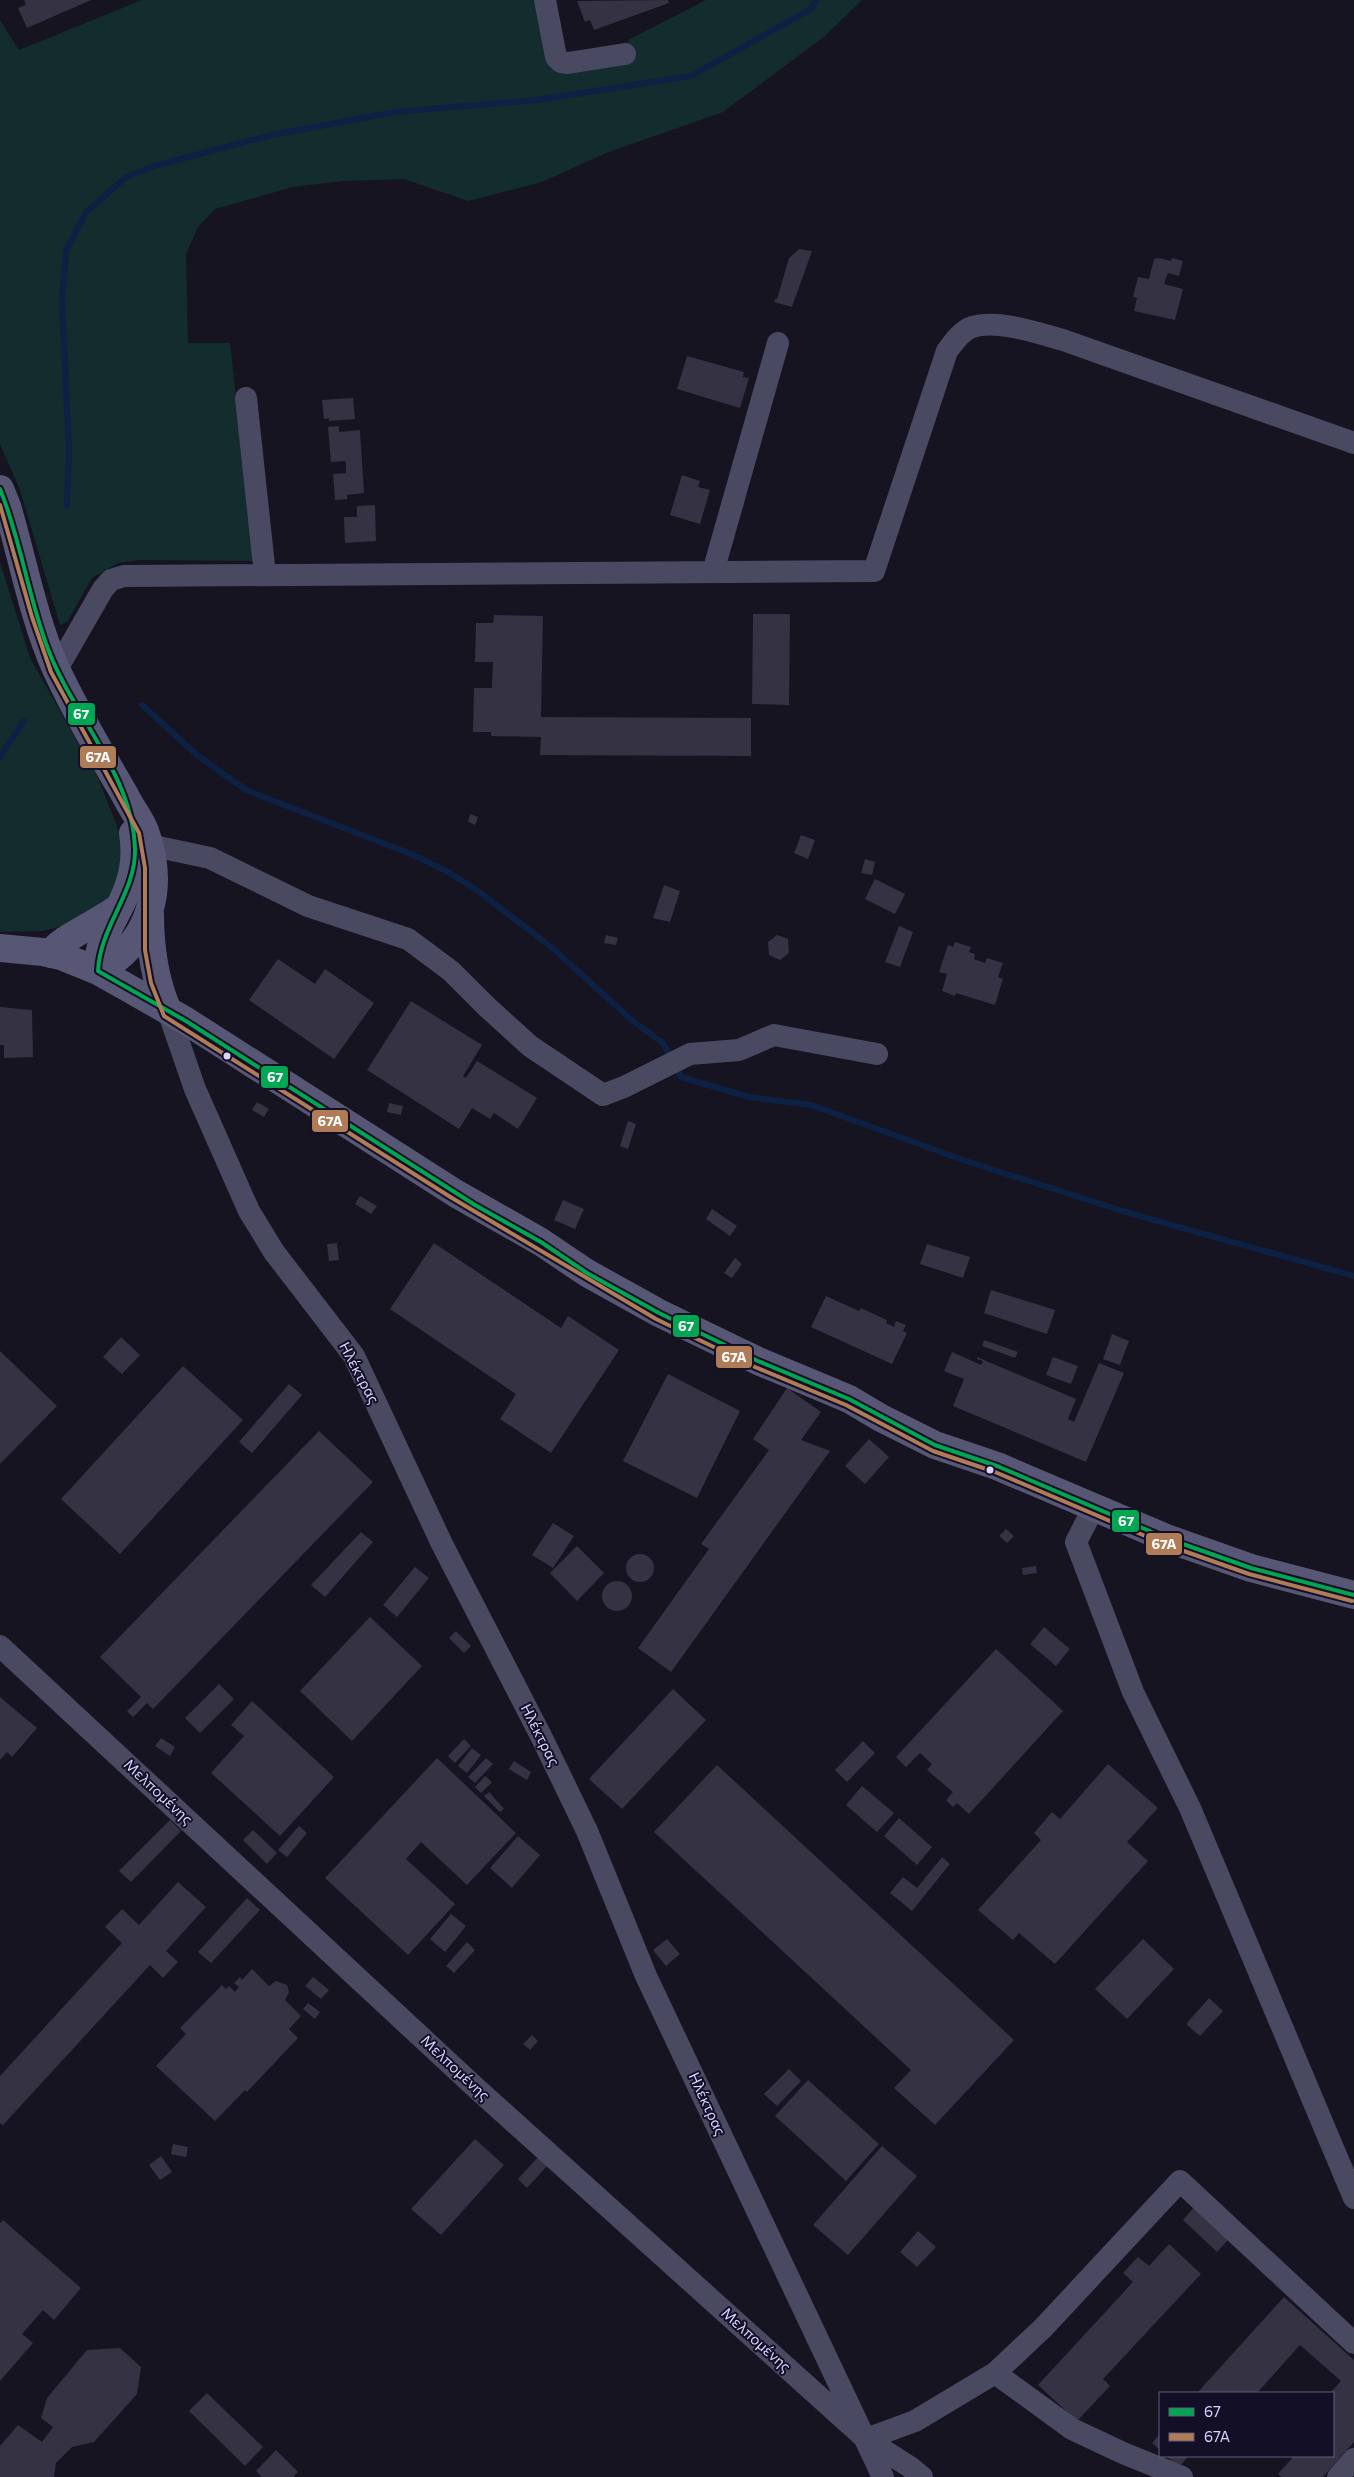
<svg xmlns="http://www.w3.org/2000/svg" width="1354" height="2477" font-family="Commissioner,sans-serif">
<style>
.green{fill:#132c2d}
.lines{fill:none;stroke-linecap:round;stroke-linejoin:round}
.stream{stroke:#0d2144;stroke-width:6}
.building{fill:#343243}
.street{stroke:#4a4962;stroke-width:22}
.secondary{stroke:#575674;stroke-width:28}
.bus-1-casing{stroke:#130f26;stroke-width:8}
.bus-2-casing{stroke:#130f26;stroke-width:8}
.bus-1{stroke:#00a651;stroke-width:4}
.bus-2{stroke:#b07c57;stroke-width:4}
.bus-dot{fill:#d9d4ff;stroke:#130f26;stroke-width:2}
.labels{text-anchor:middle;stroke-width:4;stroke-linejoin:round;paint-order:stroke}
.street-label{font-size:15px;fill:#d9d4ff;stroke:#130f26}
.line-badge{stroke:#130f26;stroke-width:2}
.badge-label{font-size:14px;text-anchor:middle;font-weight:bold;fill:#fff}
</style>
<rect width="100%" height="100%" fill="#161421"/>
<path class="green" d="M142 0H536L550 66 630 57 628 40 706 0H862L825 36 723 112 606 153 542 182 468 201 404 179 343 181 293 187 215 209 198 227 186 254 188 343H230L254 561 140 560 118 563 92 578 67 622 60 625 20 490 0 444V20L19 50Z
M0 562 30 658 98 778 117 826 123 847V865L112 899 68 925 42 931 0 932Z"/>
<g class="lines">
<path class="stream" d="M67 506 69 450 62 302 66 251 86 212 126 177 154 166 272 135 395 112 537 100 691 76 811 9 817 0
M142 705 197 755 246 790 411 854 448 872 478 891 550 946 634 1022 663 1043 681 1077 749 1097 811 1105 966 1161 1129 1213 1354 1276
M0 757 24 721"/>
</g>
<path class="building" d="M24 0H91L27 28 18 8 26 5Z
M668 0 669 3 594 30 590 20 585 22 577 1Z
M799 249 812 251 792 307 774 302 775 299H777L789 258Z
M1159 258 1171 261 1172 258 1183 261 1179 276 1168 273 1164 284 1183 289 1175 320 1134 311 1137 298 1133 297 1138 277 1149 279 1154 259Z
M687 356 744 372 743 377 749 378 740 408 677 389Z
M353 398 355 419 329 421V418L324 419 322 400Z
M339 426V432L360 430 364 493 347 495V499L335 500 333 474 346 473V464L345 461 331 462 328 427Z
M682 475 700 481 698 487 710 490 700 524 670 515Z
M375 505 376 541 345 543 344 517H357V506Z
M753 614H790L789 705 752 704Z
M494 615 543 616 541 717 751 718V756L540 755 541 737 491 736V732H473L474 688H492V683L493 662H475L476 623H493Z
M470 814 478 817 475 825 468 822Z
M801 835 815 840 808 859 794 853Z
M865 859 875 862 872 875 861 873Z
M875 879 905 894 895 914 865 899Z
M664 885 680 891 670 922 653 918Z
M899 926 913 932 900 967 885 962Z
M606 935 618 938 616 945 604 943Z
M777 935 788 939 789 953 780 960 769 955 768 942Z
M955 942 971 947 969 952 975 954 974 959 985 963 987 958 1003 963 998 977 1003 979 995 1005 956 993 955 996 942 991 947 974 939 972 948 945 953 947Z
M278 959 315 984 325 969 374 1003 334 1059 249 1000Z
M411 1001 482 1045 463 1076 466 1078 477 1061 537 1098 518 1129 494 1113 490 1119 472 1108 459 1129 367 1070Z
M0 1007 32 1010 33 1057 4 1058V1045H0Z
M257 1102 269 1109 264 1117 252 1110Z
M389 1103 403 1106 401 1115 387 1112Z
M628 1121 636 1124 628 1149 620 1146Z
M360 1196 377 1206 371 1214 355 1204Z
M563 1200 584 1209 575 1229 554 1220Z
M712 1209 737 1226 730 1236 706 1219Z
M337 1243 339 1260 329 1261 327 1244Z
M434 1243 561 1328 568 1316 619 1350 551 1453 500 1419 516 1394 390 1309Z
M927 1244 970 1257 963 1278 920 1264Z
M735 1258 742 1264 732 1278 724 1273Z
M991 1290 1055 1310 1047 1334 984 1313Z
M826 1296 859 1311 861 1308 887 1320 886 1323 894 1327 896 1321 906 1325 903 1331 907 1333 892 1364 811 1327Z
M1112 1334 1129 1341 1120 1365 1103 1359Z
M121 1337 140 1355 122 1374 103 1357Z
M984 1340 1018 1352 1015 1358 982 1346Z
M0 1351 57 1406 0 1464Z
M952 1352 981 1365 983 1361 977 1359V1357L1076 1399 1068 1419 1074 1422 1099 1363 1124 1373 1086 1462 953 1406 964 1379 944 1371Z
M1053 1357 1078 1366 1071 1384 1046 1375Z
M183 1366 243 1420 120 1554 61 1499Z
M668 1374 740 1411 697 1498 623 1461Z
M289 1384 302 1395 252 1453 239 1442Z
M787 1388 821 1412 801 1440 830 1451 671 1672 638 1648 709 1549 701 1544 769 1450 753 1439Z
M319 1431 373 1482 153 1709 147 1703 133 1717 127 1711 141 1697 100 1657Z
M869 1439 889 1457 865 1484 845 1466Z
M553 1523 574 1536 553 1568 532 1555Z
M1006 1529 1014 1536 1007 1543 999 1536Z
M361 1532 373 1542 325 1597 311 1585Z
M577 1546 604 1573 577 1601 550 1573Z
M626 1568a14 14 0 1 1 28 0a14 14 0 1 1-28 0Z
M1036 1566 1037 1573 1023 1575 1022 1568Z
M415 1567 429 1578 397 1617 383 1605Z
M602 1596a15 15 0 1 1 30 0a15 15 0 1 1-30 0Z
M370 1617 422 1666 352 1741 300 1691Z
M1044 1627 1070 1649 1056 1666 1030 1644Z
M456 1631 471 1646 464 1653 449 1638Z
M996 1649 1063 1711 969 1814 957 1803 953 1807 946 1800 953 1792 927 1770 932 1764 920 1753 906 1767 896 1757Z
M219 1684 234 1699 200 1733 185 1718Z
M673 1689 706 1720 622 1809 589 1779Z
M0 1697 37 1728 12 1757 7 1752 0 1760Z
M252 1701 334 1777 280 1836 211 1773 244 1736 231 1725Z
M161 1738 175 1747 170 1756 155 1746Z
M464 1739 471 1746 455 1763 448 1756Z
M863 1741 875 1753 847 1782 835 1770Z
M472 1748 481 1755 467 1773 458 1766Z
M437 1758 516 1833 467 1885 421 1842 406 1859 455 1904 408 1955 325 1878Z
M486 1758 493 1764 475 1783 468 1777Z
M514 1761 531 1772 527 1780 509 1769Z
M1108 1764 1158 1808 1127 1842 1148 1861 1055 1964 1019 1933 1013 1940 978 1910 1041 1840 1034 1833 1052 1812 1060 1819Z
M717 1765 1014 2040 935 2125 894 2088 911 2070 654 1832Z
M485 1776 492 1782 481 1793 475 1787Z
M862 1786 894 1813 877 1832 846 1805Z
M489 1792 504 1809 500 1812 484 1796Z
M899 1818 932 1847 917 1865 884 1836Z
M170 1820 181 1831 131 1882 119 1871Z
M299 1826 307 1833 287 1857 278 1850Z
M253 1830 277 1853 267 1864 243 1840Z
M518 1836 540 1855 512 1888 490 1868Z
M942 1857 950 1864 912 1911 890 1893 903 1877 917 1888Z
M178 1882 206 1907 166 1951 178 1962 163 1978 150 1965 3 2125 0 2123V2076L122 1943 105 1927 122 1909 139 1925Z
M247 1898 260 1910 211 1963 198 1952Z
M451 1914 466 1926 445 1952 430 1939Z
M667 1939 680 1954 666 1966 653 1950Z
M1143 1939 1174 1969 1127 2019 1095 1989Z
M467 1942 475 1950 454 1973 446 1966Z
M252 1969 269 1986 276 1981 287 1985 289 1992 285 2000 301 2016 289 2029 298 2038 247 2092 245 2090 215 2121 156 2066 186 2034 180 2028 222 1985 226 1989 229 1986 235 1992 239 1987 234 1983 240 1977 242 1980Z
M313 1977 329 1990 321 1999 305 1986Z
M1209 1998 1223 2011 1200 2036 1186 2024Z
M308 2003 320 2012 315 2019 303 2009Z
M532 2035 538 2041 530 2050 523 2044Z
M789 2069 801 2081 777 2106 764 2094Z
M808 2080 879 2144 846 2181 775 2116Z
M475 2139 504 2165 441 2235 411 2209Z
M173 2144 188 2147 186 2157 171 2154Z
M882 2146 917 2176 848 2255 813 2225Z
M161 2156 172 2172 160 2180 149 2165Z
M538 2157 547 2166 527 2188 518 2179Z
M1195 2206 1230 2238 1217 2252 1183 2220Z
M3 2220 81 2288 54 2320 43 2310 22 2334 33 2343 0 2381V2223Z
M918 2231 936 2247 917 2267 900 2252Z
M1169 2244 1201 2274 1103 2379 1110 2386 1077 2421 1038 2385 1133 2282 1123 2273 1138 2257 1149 2266Z
M1284 2297 1354 2360V2442L1323 2477H1282L1278 2474 1294 2456H1333V2393H1330L1341 2381 1300 2345 1257 2393H1197Z
M120 2348 141 2367 137 2394 94 2442 72 2447 56 2463 54 2477H0V2446L18 2425 42 2442 53 2427 41 2418 47 2398 87 2350Z
M207 2393 263 2447 245 2466 189 2411Z
M1160 2434V2450L1152 2443Z
M276 2450 298 2472 293 2477H262L256 2471Z
M1166 2456H1189L1179 2467Z"/>
<g class="lines">
<path class="street" d="M545 0 556 57 561 62 568 63 625 54
M246 398 265 575
M713 572 778 343
M57 669 103 589 111 580 124 576 874 571 947 351C954 342 961 331 972 327 997 319 1038 333 1063 340L1354 443
M149 845 210 858 308 906 408 939 451 971 487 1007 530 1046 603 1095 624 1087 690 1054 739 1050 774 1035 877 1054
M168 1011 195 1089 249 1211 274 1252 354 1356 442 1544 542 1738 587 1831 646 1976 883 2477
M1094 1507 1076 1542 1133 1692 1190 1808 1354 2198
M0 1646 476 2088 866 2439 910 2467 922 2477
M995 2373 1072 2429 1123 2453 1182 2477
M866 2439 915 2421 995 2373 1043 2328 1180 2181 1354 2343
M1338 2477 1354 2459"/>
<path class="secondary" d="M0 489 7 506C23 560 33 617 56 669 76 712 101 754 125 795 131 808 140 818 145 831 165 887 152 942 98 971
M150 914C150 947 155 981 168 1011
M0 948 43 952 61 956 98 971 130 989 186 1021 455 1193 541 1242 587 1273 659 1313 758 1361 849 1399 881 1418 935 1445 997 1466 1166 1538 1251 1568 1354 1595
M51 954C56 940 103 921 119 907
M98 971C96 945 111 925 122 902 133 879 137 858 133 833"/>
<defs>
<path id="bus-1" d="M0 489C21 540 28 597 48 649 73 716 133 775 135 849 136 893 100 926 98 971L186 1021 475 1205 541 1242 587 1273 659 1313 758 1361 849 1399 935 1445 997 1466 1166 1538 1251 1568 1354 1595"/>
<path id="bus-2" d="M0 505 32 617 51 672 139 833 145 868V950L151 983 164 1016 452 1198 656 1319 755 1367 846 1405 933 1451 995 1472 1164 1544 1249 1574 1352 1601"/>
</defs>
<use href="#bus-1" class="bus-1-casing"/>
<use href="#bus-2" class="bus-2-casing"/>
<use href="#bus-1" class="bus-1"/>
<use href="#bus-2" class="bus-2"/>
</g>
<g class="bus-dot">
<circle cx="227" cy="1056" r="4.5"/>
<circle cx="990" cy="1470" r="4.5"/>
</g>
<g class="labels">
<g class="street-label">
<text transform="translate(359 1373) rotate(62)" y="5">Ηλέκτρας</text>
<text transform="translate(540 1735) rotate(63)" y="5">Ηλέκτρας</text>
<text transform="translate(158 1792) rotate(43)" y="5">Μελπομένης</text>
<text transform="translate(455 2068) rotate(43)" y="5">Μελπομένης</text>
<text transform="translate(707 2104) rotate(65)" y="5">Ηλέκτρας</text>
<text transform="translate(756 2340) rotate(42)" y="5">Μελπομένης</text>
</g>
</g>
<g class="line-badge">
<rect x="67" y="702" width="29" height="24" rx="5" fill="#00a651"/>
<rect x="79" y="745" width="38" height="24" rx="5" fill="#b07c57"/>
<rect x="260" y="1065" width="29" height="24" rx="5" fill="#00a651"/>
<rect x="311" y="1109" width="38" height="24" rx="5" fill="#b07c57"/>
<rect x="672" y="1314" width="28" height="24" rx="5" fill="#00a651"/>
<rect x="715" y="1345" width="38" height="24" rx="5" fill="#b07c57"/>
<rect x="1111" y="1509" width="29" height="24" rx="5" fill="#00a651"/>
<rect x="1145" y="1532" width="38" height="24" rx="5" fill="#b07c57"/>
</g>
<g class="badge-label">
<text x="81" y="719">67</text>
<text x="98" y="762">67Α</text>
<text x="275" y="1082">67</text>
<text x="330" y="1126">67Α</text>
<text x="686" y="1331">67</text>
<text x="734" y="1362">67Α</text>
<text x="1126" y="1526">67</text>
<text x="1164" y="1549">67Α</text>
</g>
<rect x="1159" y="2392" width="175" height="65" fill="#130f26" stroke="#625e7d"/>
<rect x="1169" y="2408" width="25" height="8" fill="#00a651" stroke="#625e7d"/>
<text x="1204" y="2417" font-size="15" fill="#d9d4ff">67</text>
<rect x="1169" y="2433" width="25" height="8" fill="#b07c57" stroke="#625e7d"/>
<text x="1204" y="2442" font-size="15" fill="#d9d4ff">67Α</text>
</svg>
